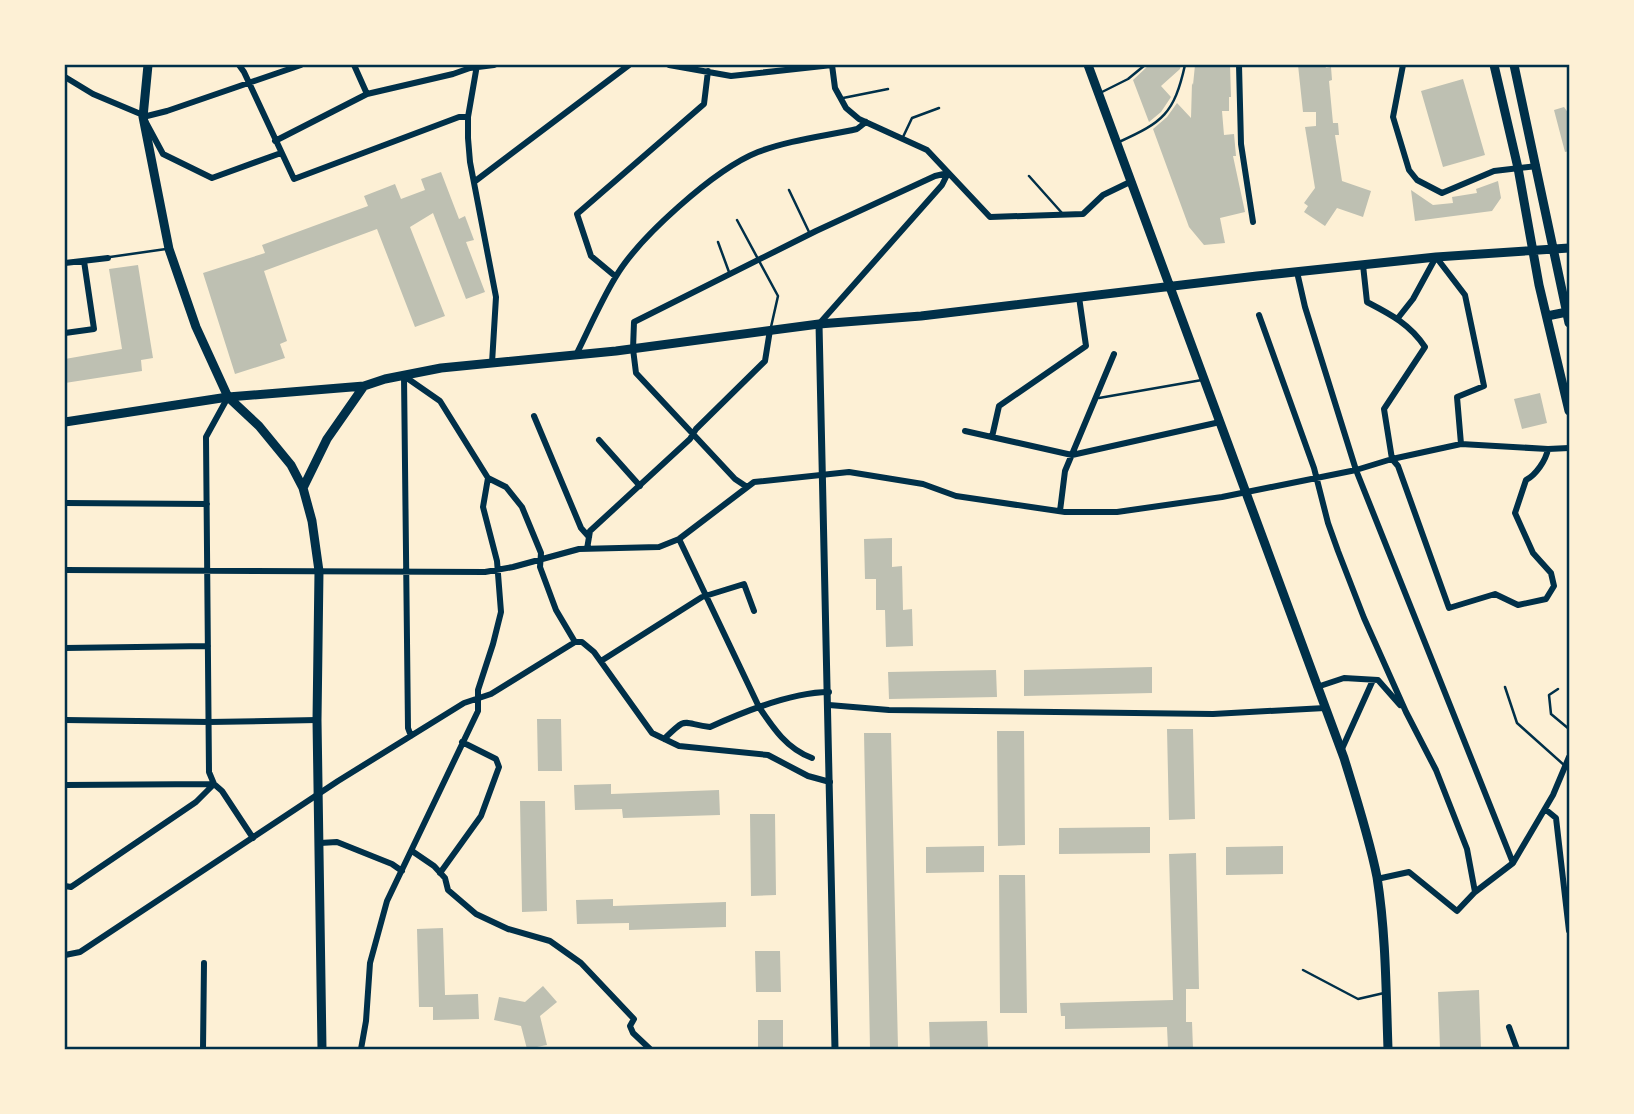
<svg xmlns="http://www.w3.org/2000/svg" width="1634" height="1114" font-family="'DejaVu Sans',sans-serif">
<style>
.building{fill:#bec0b2}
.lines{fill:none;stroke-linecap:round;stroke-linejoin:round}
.service{stroke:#003049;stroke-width:2.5}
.minor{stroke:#003049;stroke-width:6}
.tertiary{stroke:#003049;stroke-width:7}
.secondary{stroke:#003049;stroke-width:9}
.neatline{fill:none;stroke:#003049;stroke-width:2.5}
</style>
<rect width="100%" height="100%" fill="#fdf0d5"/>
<path class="building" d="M1149 65H1181L1180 69 1161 86 1171 97 1161 112 1149 122 1133 80Z
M1195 65H1230L1231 97H1229V111H1222L1224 135 1234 134 1236 156H1233L1245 212 1220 218 1225 243 1204 245 1189 227 1153 129 1167 117 1177 103 1191 118 1192 83 1193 85Z
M1298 65H1325L1326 68 1331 67 1332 80 1329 81 1333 123H1338L1339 135H1335L1342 181 1371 191 1363 217 1337 208 1325 226 1304 212 1308 206 1304 203 1315 188 1305 127 1316 126V112H1303Z
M1463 79 1485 155 1443 167 1421 91Z
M1564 107 1569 114V151L1565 152 1554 110Z
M441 172 459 219 465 216 474 240 466 242 485 292 466 299 433 213 410 227 445 316 415 327 377 229 264 271 287 341 280 344 285 358 235 374 203 273 265 253 262 245 368 206 364 196 395 184 401 199 425 190 421 179Z
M1498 181 1501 198 1492 211 1415 221 1411 190 1433 205 1453 203 1452 197 1477 193 1476 189Z
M138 265 153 358 141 360 142 371 65 383V359L122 349 109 269Z
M1540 393 1547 423 1522 429 1514 399Z
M892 538V567L902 566 903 610 912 609 913 646 886 647 885 610H876V579H865L864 539Z
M1152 667V693L1024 696V670Z
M996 670 997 697 889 699 888 672Z
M537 719H561L562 771H538Z
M1167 729H1193L1195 819 1169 820Z
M997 731H1024L1025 845 998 846Z
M864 733H891L898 1049H870Z
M611 784V794L719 790 720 815 623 818 622 809 575 810 574 785Z
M520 801H545L547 911 522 912Z
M750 814H775L776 895 751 896Z
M1150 827V853L1059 854V828Z
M984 846V872L926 873V847Z
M1283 846V874L1226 875V847Z
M1196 853 1199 989H1186V1022H1192L1193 1049H1168L1167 1027 1065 1029V1016H1061L1060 1003 1173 1000 1169 854Z
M999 875H1025L1027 1013H1000Z
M613 899V906L726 902V927L629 930V923L577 924 576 900Z
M443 928 445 995 478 994 479 1019 433 1020V1007H419L417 929Z
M755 951H780L781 992H756Z
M543 986 557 1002 540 1016 547 1045 527 1049 521 1026 494 1020 499 997 525 1002Z
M1479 990 1481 1049H1440L1438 992Z
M758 1020H783V1049H758Z
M987 1021 988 1048 930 1049 929 1022Z"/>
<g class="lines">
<path class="service" d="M1102 92 1128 79 1145 65
M843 98 888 89
M903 137 912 118 939 108
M1119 142C1163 122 1174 114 1185 65
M1029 176 1062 213
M789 190 810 234
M737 220 778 296 771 327
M718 242 729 272
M110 257 166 249
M1099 398 1202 380
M1505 687 1517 723 1564 765
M1558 689 1549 695 1551 714 1569 729
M1303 970 1358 999 1384 993"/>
<path class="minor" d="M239 65 244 72 294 179 459 117H468
M354 65 367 94
M477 65 468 117V138L470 162 496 297 492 363
M669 65 731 76 832 65 835 88 846 108 859 119 927 150 990 217 1083 214 1103 195 1132 181
M1239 65 1241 144 1253 222
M1403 65 1393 117 1409 170 1417 180 1442 193 1494 171 1537 166
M65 77 93 94 143 115
M275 141 367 94 453 74 470 68 494 65
M281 153 212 178 163 154 143 117 167 111 301 65
M474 182 629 65
M65 263 108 258
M1363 265 1367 302C1390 314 1410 324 1425 347L1384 409 1392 459 1398 466 1449 608 1495 594 1518 605 1546 599 1554 586 1551 573 1533 553 1515 513 1526 480C1536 475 1546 460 1548 449
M1297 272 1305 307 1356 470 1513 863
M615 276 591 256 577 214 704 104 708 71
M1259 315 1314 468 1328 523 1338 551 1364 618 1406 712 1436 770 1467 849 1475 892
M1398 318 1413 299 1436 257 1465 295 1484 386 1457 397 1461 444
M819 324 942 185 948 173
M65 333 94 329 84 261
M576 355C589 329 600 303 615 278 638 238 715 169 758 152 789 140 825 136 857 129L866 122
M404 376 440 401 488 478 506 487 522 507 541 553 540 567 556 610 575 642H582L594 652 652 733 679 746 768 755 808 776 830 782
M404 376 408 728 411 736
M228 397 206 437 209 772 214 784 222 791 253 838
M534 416 581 528 589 537
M965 431 1072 455 1220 422
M992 437 999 406 1086 346 1079 297
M599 440 640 486
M747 487 735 479 636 373 633 349 634 322 816 231 935 176 948 173
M65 503 207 504
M1060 511 1065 471 1114 354
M679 539 759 707C773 728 787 749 812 758
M587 549 590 531 690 439 696 429 765 361 770 330
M65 570 485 572 513 567 579 549 659 547 679 539 754 482 849 472 923 484 956 496 1065 512H1117L1222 497 1356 470 1392 459 1461 444 1548 449 1569 448
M65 648 208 646
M601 661 702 597 744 584 754 611
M1317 687 1344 678 1378 680 1400 705
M829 705 889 710 1213 714 1325 708
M65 720 209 722 317 720
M664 739C688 716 680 723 710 727 743 712 792 692 829 692
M1341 751 1373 680
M65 785 213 784
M1545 809 1556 818 1569 931
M320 843 337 842 392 864 402 871
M412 851 434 866 445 878 448 890 476 914 508 929 550 941 581 963 634 1019 630 1026 633 1033 650 1049
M440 873 481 816 499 767 496 759 462 742
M1377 879 1409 872 1457 911 1475 892 1513 863 1553 795 1569 757
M65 886 71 887 196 802 214 784
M65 955 80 952 338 781 464 703 491 694 575 642
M1509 1027 1517 1049
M203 1049 204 963
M361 1049 366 1021 370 963 387 901 478 711V690L493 644 501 612 497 561 483 507 488 478"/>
<path class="tertiary" d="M819 324 835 1049"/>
<path class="secondary" d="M148 65 143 117 169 249 196 327 228 397 259 426 291 465 303 488 312 521 319 571 317 720 322 1049
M1088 65 1344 758C1356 797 1369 837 1377 877 1386 934 1386 992 1388 1049
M1494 65 1518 168 1539 285 1569 411
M1514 65 1569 323
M1547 316 1567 312
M65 422 228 397 364 386 385 379 441 368 616 351 819 324 921 316 1257 276 1436 257 1569 248
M303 488 327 439 364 386"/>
</g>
<rect width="1634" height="1114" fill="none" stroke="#fdf0d5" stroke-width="133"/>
<rect x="66" y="66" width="1502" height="982" class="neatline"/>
</svg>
